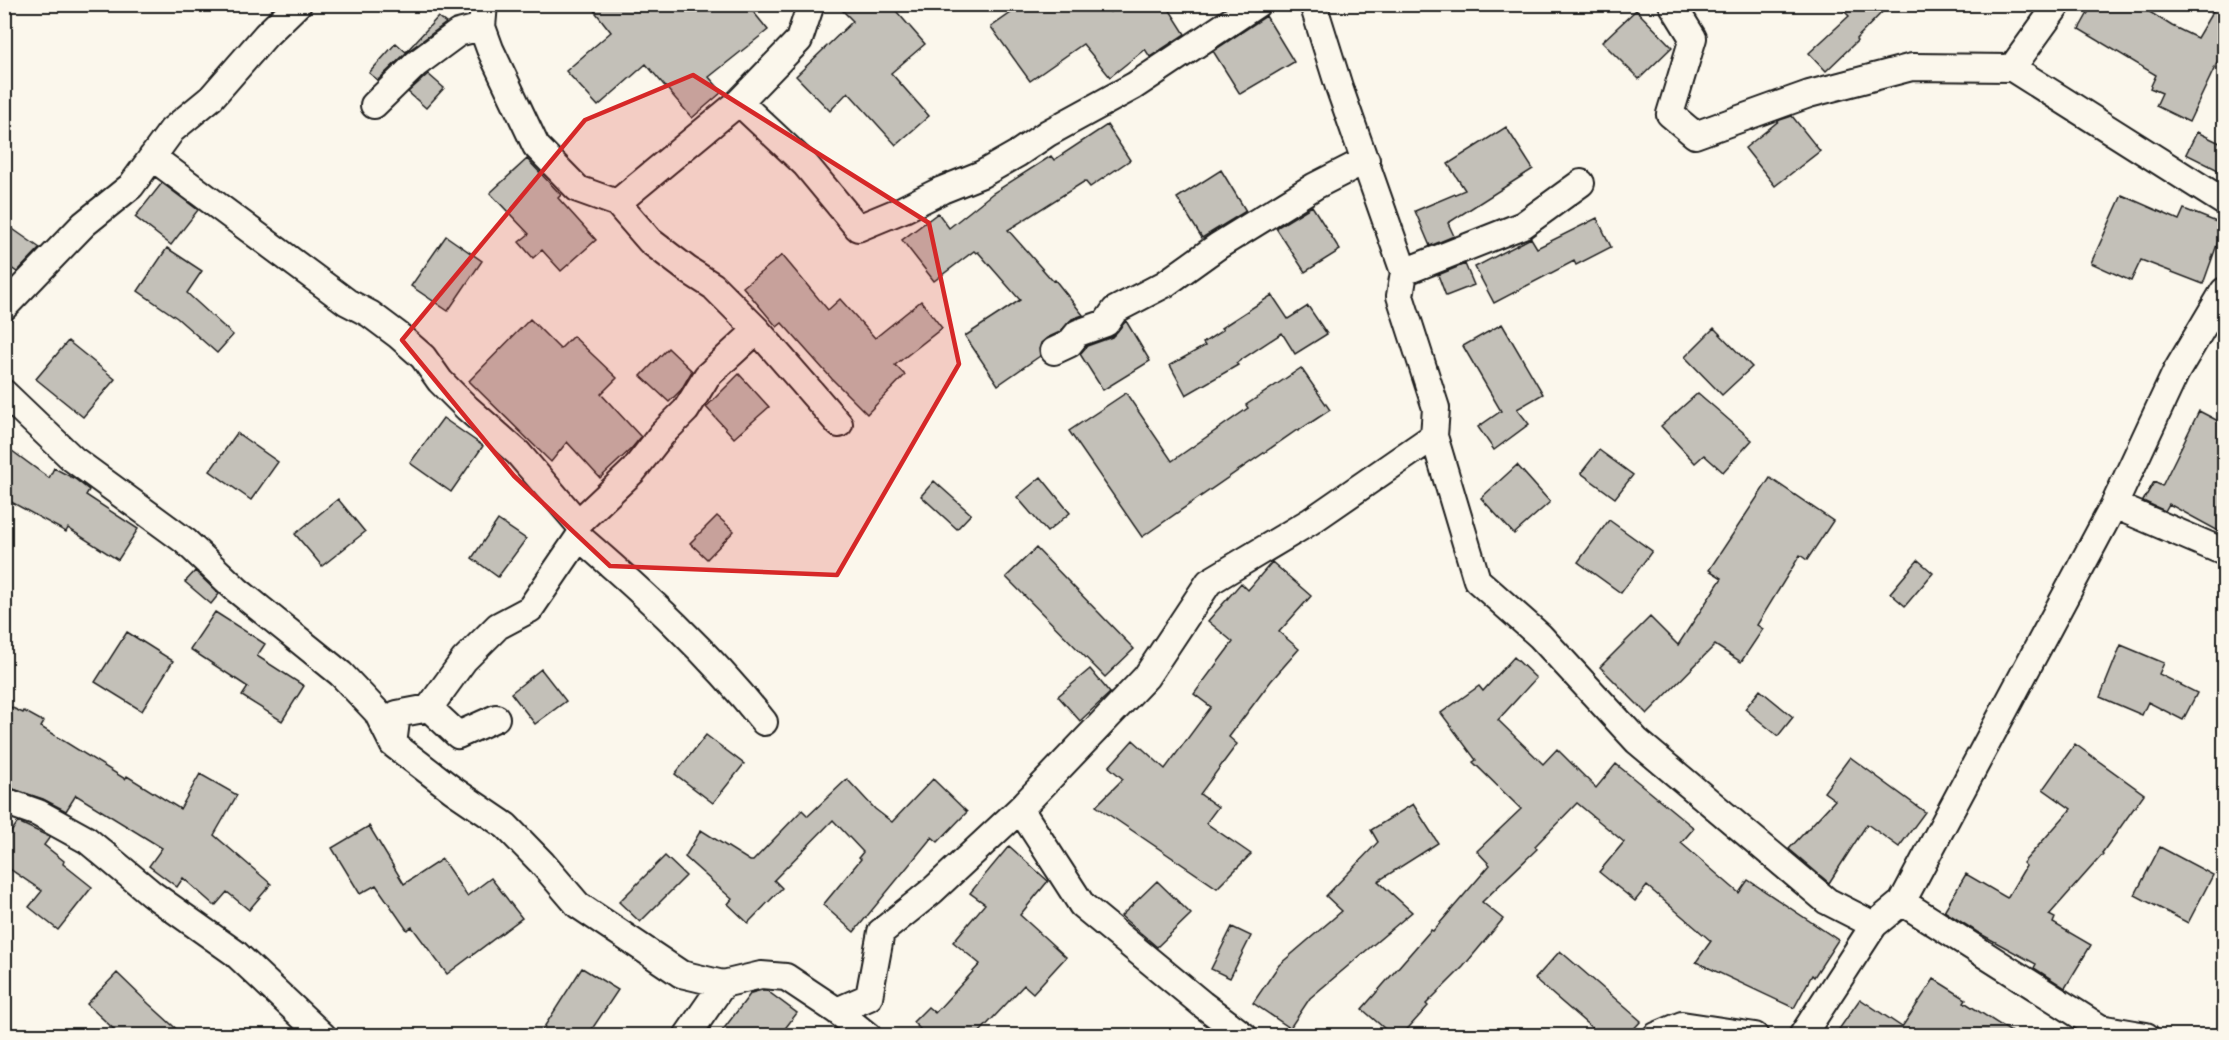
<svg xmlns="http://www.w3.org/2000/svg" width="2229" height="1040" font-family="Mynerve,sans-serif">
<style>
.building{fill:#c3c0b8;stroke:#1c1c1c;stroke-width:1.5}
.lines{fill:none;stroke-linecap:round;stroke-linejoin:round}
.street-casing{stroke:#1c1c1c;stroke-width:30}
.street{stroke:#fbf7ec;stroke-width:26}
.marked{fill:#d62828;fill-opacity:0.2;stroke:#d62828;stroke-width:4.5;stroke-linejoin:round}
</style>
<rect width="100%" height="100%" fill="#fbf7ec"/>
<filter id="ink" filterUnits="userSpaceOnUse"><feTurbulence type="fractalNoise" baseFrequency=".0167" numOctaves="2"/><feDisplacementMap in="SourceGraphic" scale="12" xChannelSelector="R" yChannelSelector="G"/><feConvolveMatrix kernelMatrix="1 2 1 2 8 2 1 2 1" color-interpolation-filters="sRGB"/></filter>
<g filter="url(#ink)">
<path class="building" d="M589 4H747L768 30 709 77 722 92 692 118 646 64 598 106 566 71 611 32Z
M836 4H890L925 44 891 73 929 116 896 145 848 92 830 111 796 76 853 21Z
M1024 4H1104L1110 12 1121 4H1166L1185 34 1150 57 1145 49 1110 77 1083 44 1030 81 991 27Z
M1837 4H1890L1856 39 1857 41 1826 71 1809 53 1849 16Z
M2093 4H2137L2172 26 2197 38 2217 4H2224V48L2189 122 2156 106 2162 93 2150 88 2156 75 2079 29Z
M1636 10 1672 47 1639 79 1602 42Z
M1266 16 1294 62 1240 94 1213 51Z
M438 17 446 23 407 52 378 80 369 73 396 43 406 52Z
M428 74 444 88 426 108 408 92Z
M1792 116 1820 151 1775 186 1745 148 1780 120Z
M1107 125 1130 160 1090 187 1085 181 1008 230 1053 281 1055 280 1083 315 1072 319 1060 332 1047 338 1041 343 1039 349 1040 356 998 385 965 336 1020 300 978 252 976 253 974 251 934 281 902 240 938 213 949 228 993 193 1051 156 1054 160Z
M1506 127 1533 169 1448 223 1454 236 1430 246 1415 211 1465 190 1448 164Z
M2197 132 2224 145V173L2186 154Z
M527 159 561 195 558 198 596 240 561 271 542 250 533 258 519 242 529 234 490 193Z
M1221 170 1246 211 1202 238 1177 198Z
M162 183 198 210 171 245 135 217Z
M2122 195 2179 220 2184 209 2224 225 2203 284 2141 260 2131 281 2091 263Z
M1312 206 1340 250 1305 272 1276 228Z
M1597 218 1611 247 1576 265 1574 261 1494 303 1475 267 1531 238 1537 248Z
M4 223 40 248 17 272 4 263Z
M446 236 482 261 448 311 411 286Z
M167 248 202 271 187 293 233 335 217 353 177 318 138 291Z
M782 255 828 310 840 299 875 338 921 301 942 328 895 365 905 375 867 414 832 379 782 323 777 327 743 287Z
M1465 264 1474 285 1446 296 1438 275Z
M1272 295 1288 319 1308 306 1327 334 1295 354 1282 333 1236 363 1238 365 1186 395 1170 365 1205 346 1203 343 1223 330 1221 328Z
M530 319 560 349 573 336 617 378 601 394 641 437 631 449 600 478 567 442 551 462 469 381Z
M1126 321 1150 361 1103 390 1080 354 1087 346 1112 337Z
M1502 324 1543 394 1517 409 1529 424 1494 450 1478 427 1501 411 1463 346Z
M1714 328 1752 367 1722 395 1685 357Z
M68 341 115 379 83 417 36 379Z
M668 348 692 371 681 390 669 402 641 376Z
M1301 368 1330 410 1298 431 1297 430 1142 537 1069 431 1126 393 1172 461 1248 408 1246 405Z
M739 374 769 407 734 438 706 407Z
M1698 393 1752 440 1723 472 1704 455 1695 463 1661 426Z
M2199 411 2224 424V534L2169 504 2165 511 2143 501 2154 482 2162 486Z
M443 418 483 446 451 492 410 463Z
M237 433 278 462 251 500 210 471Z
M4 445 49 478 54 468 75 479 89 490 86 495 138 529 118 560 68 528 66 532 4 498Z
M1599 450 1633 475 1615 498 1581 473Z
M1517 465 1550 502 1514 534 1481 498Z
M1041 477 1070 513 1047 532 1017 497Z
M1770 478 1833 521 1807 560 1800 555 1757 625 1763 629 1741 662 1715 645 1647 714 1600 667 1650 617 1678 645 1722 578 1709 570Z
M934 481 971 514 957 529 921 496Z
M338 499 365 532 322 566 295 534Z
M717 516 734 531 707 559 690 543Z
M498 520 526 539 498 577 472 558Z
M1609 520 1652 551 1621 593 1578 562Z
M1036 548 1134 649 1105 677 1006 577Z
M1918 560 1933 573 1905 606 1890 593Z
M1272 562 1311 596 1279 632 1299 649 1271 681 1229 737 1237 744 1200 794 1218 807 1206 823 1251 854 1217 888 1096 806 1123 779 1109 767 1133 740 1165 769 1211 707 1194 694 1233 642 1208 621 1241 583 1248 590Z
M195 571 219 594 211 604 185 582Z
M215 612 265 644 257 656 304 686 282 721 242 696 248 687 190 649Z
M127 632 173 661 142 711 95 682Z
M2121 645 2164 663 2159 674 2197 693 2183 720 2148 702 2142 715 2100 697Z
M1514 657 1536 678 1498 720 1543 764 1557 749 1596 788 1616 764 1694 828 1681 843 1739 893 1748 880 1838 940 1814 977 1812 975 1794 1008 1696 962 1711 941 1647 886 1635 901 1599 872 1624 842 1577 803 1535 846 1537 849 1482 902 1503 919 1463 967 1426 1004 1428 1006 1402 1035H1392L1362 1009 1431 930 1433 931 1490 865 1477 851 1521 809 1473 762 1476 760 1441 713 1479 686 1483 691Z
M541 669 566 701 535 724 511 693Z
M1090 669 1110 693 1080 721 1058 696Z
M1760 690 1793 717 1778 736 1745 709Z
M4 704 23 713 24 711 44 722 41 727 125 779 127 776 180 809 200 774 237 795 214 835 271 884 249 910 227 892 215 906 183 878 177 887 149 866 162 848 76 795 66 811 43 799 4 786Z
M706 735 744 764 713 803 675 774Z
M2075 744 2144 794 2102 853 2103 854 2049 915 2055 918 2053 923 2091 945 2065 988 2034 968 2036 964 1977 932 1944 911 1966 874 2007 898 2026 866 2023 863 2071 809 2043 789Z
M1850 757 1925 812 1899 847 1867 824 1829 883 1789 849 1835 800 1824 792Z
M847 779 875 809 892 822 933 779 967 812 938 842 932 837 854 932 823 905 861 859 859 857 863 852 833 820 774 880 782 888 748 923 728 904 732 899 685 857 701 830 750 861H753L802 810 808 816Z
M1413 804 1438 843 1378 881 1412 912 1310 998 1290 1028 1253 1003 1279 965 1342 911 1326 896 1378 842 1371 830Z
M18 822 50 837 44 845 64 861 63 864 92 887 58 930 29 907 42 891 4 865V842Z
M369 826 404 884 442 859 467 896 491 878 522 918 447 974 412 927 407 930 376 885 360 894 332 848Z
M1009 846 1048 881 1020 915 1066 957 1033 993 1024 985 977 1035H914L920 1029 913 1022 928 1007 935 1013 980 964 953 942 985 904 970 893Z
M2160 847 2213 875 2188 923 2135 895Z
M665 856 686 876 640 922 619 902Z
M1157 881 1191 914 1157 947 1121 916Z
M1232 927 1251 936 1230 978 1211 969Z
M1560 951 1641 1021 1628 1035H1600L1535 979Z
M582 968 618 990 588 1035H539Z
M117 973 149 1004 183 1035H120L87 1004Z
M1934 979 1966 999 1964 1002 2016 1035H1835L1860 999 1902 1027Z
M762 990H766L797 1013 780 1035H719L751 993Z"/>
<g class="lines">
<defs>
<path id="street" d="M1313 4 1339 87 1404 272 1400 296 1436 408 1434 436 1477 580 1540 636 1637 741 1827 901 1874 925
M1672 4 1693 38 1670 114 1695 135 1809 94 1912 67 2012 68
M2058 4 2012 68 2224 202
M482 27 490 49 536 146 578 189 617 203 650 241 688 270 713 286 757 330 839 424
M739 102 799 40 811 4
M374 105 416 64 458 33 482 27 484 4
M152 157 347 302 370 314 398 335 423 357 440 381 467 408 518 453 578 523 634 470 662 434 686 410 707 376 757 330
M617 203 739 102 805 164 858 228 904 209 942 190 982 174 1017 154 1048 133 1134 86 1257 4
M1404 272 1523 225 1581 183
M4 307 84 224 131 186 172 130 211 98 266 35 298 4
M1054 351 1069 344 1078 333 1106 323 1115 310 1165 284 1218 246 1315 186 1366 160
M4 393 73 459 185 541 237 590 341 674 377 712 393 744 397 714 429 708 458 735 496 718
M2114 505 2224 552
M429 708 464 660 498 626 530 609 579 537C645 594 709 653 764 722
M393 744 453 790 506 826 542 863 578 905 681 974 723 984 761 975 786 977 837 1011 868 1036
M4 801 38 813 87 840 152 894 235 953 323 1036
M1020 809 1082 905 1202 1004 1244 1036
M1902 902 2100 1028 2146 1036
M837 1011 869 997 881 932 932 891 1020 809 1146 677 1209 582 1311 521 1434 436
M687 1036 723 984
M1656 1036 1682 1025 1755 1036
M1802 1036 1874 925 1902 902 2114 505 2176 372 2224 291"/>
</defs>
<use href="#street" class="street-casing"/>
<use href="#street" class="street"/>
</g>
</g>
<path class="marked" d="M693 75 929 223 959 364 837 575 610 566 514 476 402 340 585 120Z"/>
<rect width="2229" height="1040" fill="none" stroke="#fbf7ec" stroke-width="24"/>
<rect x="12" y="12" width="2205" height="1016" fill="none" stroke="#1c1c1c" stroke-width="2" filter="url(#ink)"/>
</svg>
